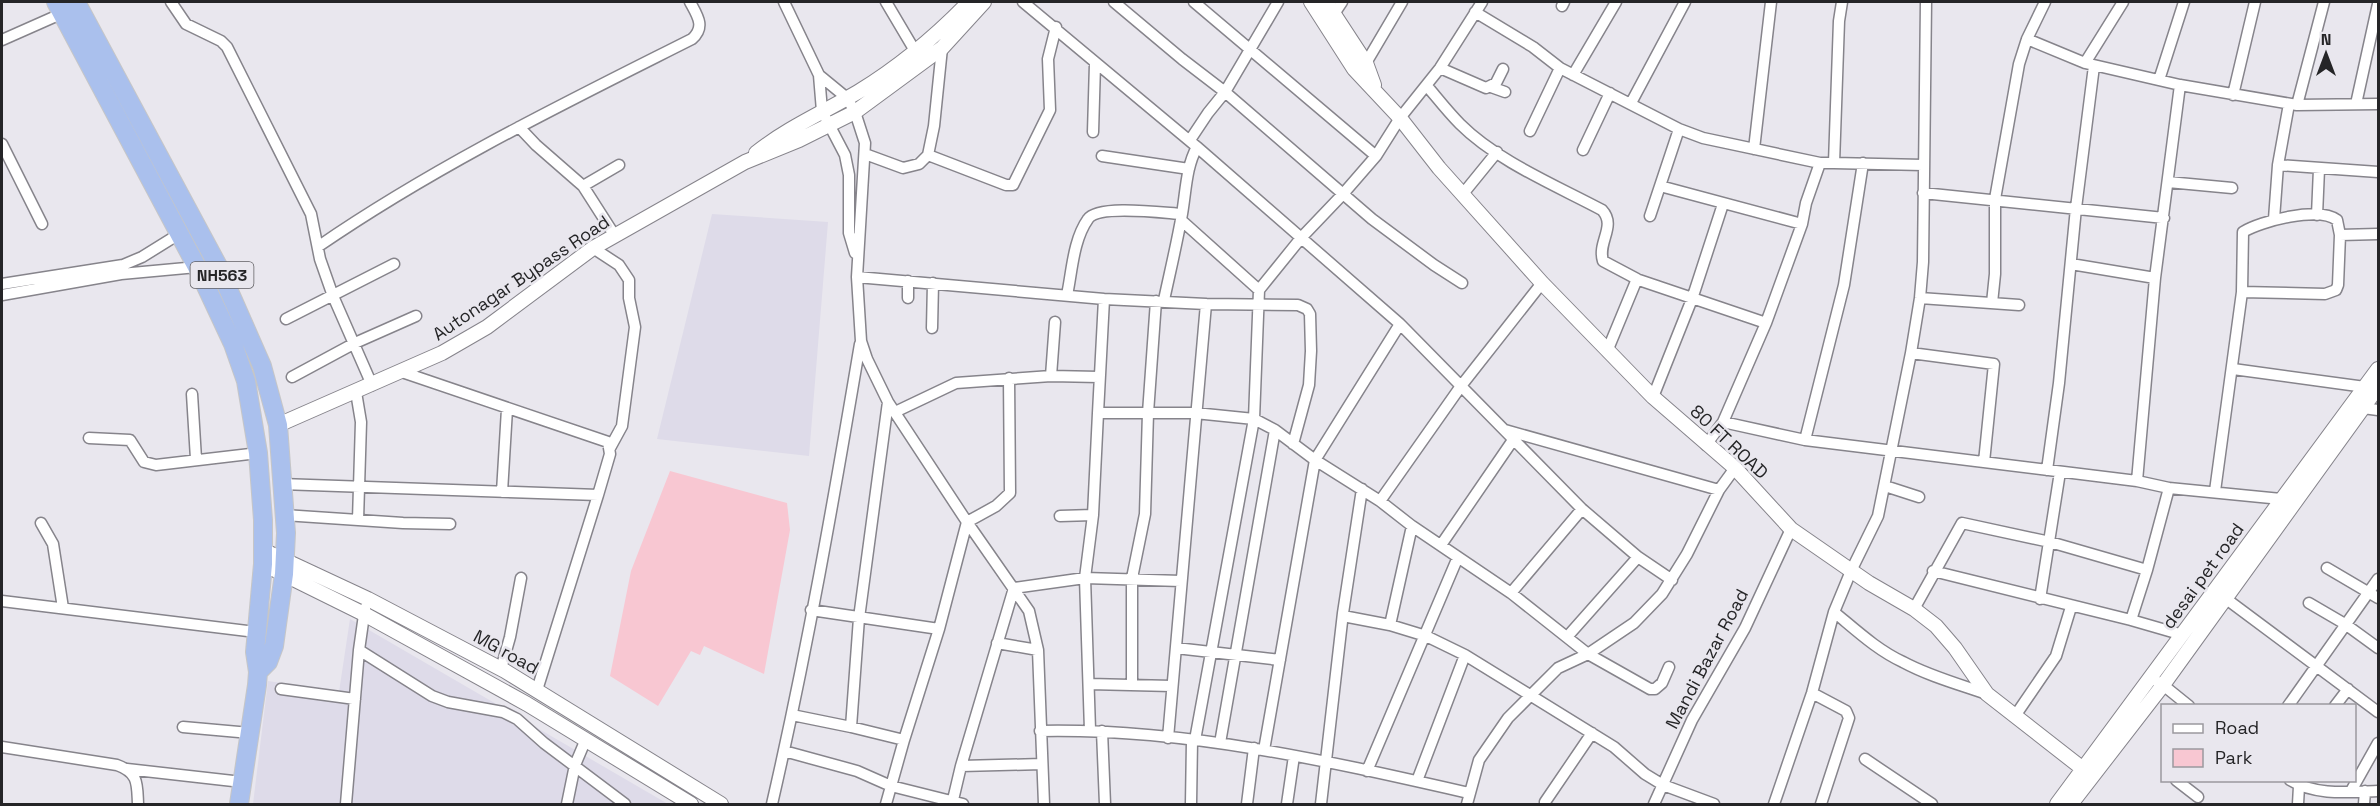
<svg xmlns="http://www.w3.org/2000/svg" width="2380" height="806" font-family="'Space Grotesk',sans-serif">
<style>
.built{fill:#dedbe9}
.green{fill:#f8c7d2}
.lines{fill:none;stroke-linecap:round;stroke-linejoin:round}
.street-casing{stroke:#86848b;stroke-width:13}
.secondary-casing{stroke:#86848b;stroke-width:16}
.highway-casing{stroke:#c6c6c7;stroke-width:20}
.street{stroke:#fff;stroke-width:10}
.secondary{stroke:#fff;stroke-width:14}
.highway{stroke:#aac0ed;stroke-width:18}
.labels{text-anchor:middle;stroke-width:5;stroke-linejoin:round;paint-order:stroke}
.shield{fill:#e9e7ee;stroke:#605f63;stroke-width:1.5}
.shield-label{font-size:16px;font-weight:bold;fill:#252527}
.street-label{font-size:18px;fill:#252527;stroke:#e9e7ee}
</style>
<rect width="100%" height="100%" fill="#e9e7ee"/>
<path class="built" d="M712 214 828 222 809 456 657 439Z
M350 619 668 804H253L268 681 339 692Z"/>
<path class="green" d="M670 471 787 503 790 530 764 674 704 646 700 655 691 651 658 706 610 676 631 571Z"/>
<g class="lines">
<defs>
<path id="street" d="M171 2 186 24 221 41 227 47 311 214 320 259 333 296 372 385
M784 2 819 75 822 111 845 155 849 175V233L855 253
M886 2 918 56
M1023 2 1197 147 1400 324 1582 509 1638 557 1672 580
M1114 2 1182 59 1225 92 1372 219 1434 265 1462 283
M1194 2 1376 156
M1562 6 1564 2
M1475 12 1533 47 1560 68 1679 129 1703 138 1820 163H1834L1839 21 1842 2
M1334 14 1342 2
M2027 39 2085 63 2180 85 2297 105 2378 104
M2 40 63 13
M1366 63 1402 2
M2085 63 2123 2
M1440 68 1486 88 1496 83 1503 69
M819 75 847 98 855 112 865 143 857 277 861 341 867 359 888 402 967 522 1029 611 1038 650 1044 804
M1573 75 1616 2
M2159 80 2184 2
M1427 86C1438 99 1448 112 1460 124 1497 161 1555 185 1602 210 1617 226 1597 242 1603 261L1637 279 1608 349
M1491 87 1505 92
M2233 95 2255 2
M1631 103 1685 2
M2356 104 2378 4
M2297 105 2324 2
M519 127 536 145 583 186 615 236
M1530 131 1560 68
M1093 132 1095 64
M1190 140 1208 113 1225 92 1278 2
M2 144 42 224
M1754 149 1771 2
M1583 150 1610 93
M865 154 903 168 919 164 928 155 934 126 942 48
M928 155 1006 185H1013L1050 110 1048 59 1056 27
M1102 156 1189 169
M1834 163 1923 165
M2278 165 2378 172
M2168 182 2232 188
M583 186 619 165
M1660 186 1802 224
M1923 193 2164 218
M1462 195 1497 152
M2317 215 2319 169
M1650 216 1679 129
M2274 219 2278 165 2289 104
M1181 220 1259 290
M2340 235 2378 234
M319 246C437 165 565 103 692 39 706 27 697 15 690 2
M593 248 619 265 629 280V298L635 327 622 426 610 448
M2071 264 2155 278
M857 277 1104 299 1206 304 1298 305 1307 309 1310 314 1311 351 1309 385 1293 444
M1636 279 1766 323
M2 284 123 265 142 257 179 234
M2 295 121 274 197 267
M1067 295C1072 272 1073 240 1088 219 1098 204 1164 213 1182 214
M908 298V281
M1920 298 2019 305
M1104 299 1098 413H1195L1254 419 1275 430 1315 460 1380 501 1412 526 1511 593 1588 654 1650 689H1655L1662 683 1669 667
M1164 300C1170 272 1177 243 1182 214 1186 191 1186 167 1197 147
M1992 303 1995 274V199L2019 64 2027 39 2045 2
M286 319 394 264
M932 328 933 283
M1911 353 1994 364 1984 462
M2233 369 2365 387
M1051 376 1055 322
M292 377 355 343 416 316
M356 392 361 422 358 520
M192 394 196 459
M1653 397 1692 299 1723 204
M888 402 859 618 851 727 904 740
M2363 408 2378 410
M895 412 956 383 1051 376 1099 377
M1723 422 1805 440 2137 481 2169 488 2281 499 2286 503
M1505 430 1719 490
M89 438 130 440 144 462 156 465 258 453
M1805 440 1844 285 1863 163
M1706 445 1723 422 1766 323 1802 224 1806 203 1820 163
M2047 470 2059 383 2076 208 2094 66
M2137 481 2155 278 2180 85
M281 484 598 495 610 454 608 442 402 372
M1885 486 1919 497
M2215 491 2242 292 2243 232C2261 221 2319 206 2337 220L2340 235 2338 285 2336 290 2325 294 2242 292
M502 492 507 409
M1380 501 1461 386 1542 283
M284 515 403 523 450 524
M1060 516 1093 515
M41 523 53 544 63 608
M1441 545 1513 440
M2327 568 2378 598
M1933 571 2131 620 2147 570
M1511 593 1582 509
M2225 598 2378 712
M2040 599 2060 472
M2 601 256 632
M2309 603 2345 624 2378 648
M1914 609 1962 523 2050 542 2147 570 2169 488
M811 610 939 629
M1834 612C1856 630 1877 650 1903 662 1929 676 1958 684 1987 694
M1343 616 1390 625 1426 636 1465 655 1614 747 1645 774 1663 785 1714 804
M2131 620 2183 635
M1390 625 1412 526
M1567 637 1638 557
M997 643 1038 650
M1176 648 1280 660
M359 650 432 696 448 702 503 712 517 719 544 743 625 804
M501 669 510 637 521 578
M2151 678 2163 685 2189 706
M1089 684 1172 686
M1132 685V578L1145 514 1148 413 1156 301
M281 689 355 699
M537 690 598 495
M1812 693 1846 711 1849 718 1821 804
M2288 706 2378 579
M2335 706 2348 689
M792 715 851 727
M2015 716 2056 656 2071 607
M183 727 250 733
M1090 730 1085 578 1093 515 1098 413
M1040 731C1185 728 1328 761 1469 793
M1102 731 1105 804
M1168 738 1206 304
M1195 740 1254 419 1259 290 1301 238 1343 194 1376 156 1400 118 1440 68 1482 2
M1220 743 1275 430
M2 747 117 765C139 773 137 784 138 804
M1264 750 1315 460 1400 324
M784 751 857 771 891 786 963 804
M1865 759 1932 804
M961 766 1042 764
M127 769 242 782
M1367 771 1458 557
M2176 780 2198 797
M2290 780C2316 796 2349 792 2378 791
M1417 781 1465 655
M2351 791 2378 743
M1545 802 1592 733
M346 804 359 650 365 608
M567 804 575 765 586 739
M772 804C807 652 834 498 860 344
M886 804 904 740 939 629 967 522 996 506 1010 493 1009 378
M952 804 961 766 1014 588 1085 578 1181 581
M1191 804 1192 741
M1247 804 1254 748
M1287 804 1294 756
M1321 804 1343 613 1362 489
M1467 804 1479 760 1508 718 1558 668 1588 654 1634 623 1662 594 1687 554 1719 490 1735 468
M1654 804 1692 720 1745 628 1791 529
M1774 804 1812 693 1834 612 1851 571 1878 516 1911 353 1920 298 1923 262 1926 2
M2298 804 2299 786
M2364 804 2365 791"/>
<path id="secondary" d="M1311 2 1354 69 1400 118 1439 168 1542 283 1653 397 1735 468 1791 529 1869 583 1914 609 1936 626 1955 648 1987 694 2092 776
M1326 2 1366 63 1374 85
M756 153C787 128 824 112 858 92 899 67 936 36 969 2
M278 425 442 353 487 327 593 248 745 162 799 140 855 112 942 48 984 2
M263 550 368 599 505 671 721 804
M263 564 364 614 527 704 691 804
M2057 804 2378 369
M2071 804 2163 685 2378 387"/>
<path id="highway" d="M56 2 197 267 233 344 246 381 258 453 263 520V564L255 652 258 672 257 685 239 804
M76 2 218 266 262 366 278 425 286 533 284 574 274 646 268 662 258 672"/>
</defs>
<use href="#street" class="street-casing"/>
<use href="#secondary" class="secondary-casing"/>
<use href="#highway" class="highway-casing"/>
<use href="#street" class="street"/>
<use href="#secondary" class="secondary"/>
<use href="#highway" class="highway"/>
</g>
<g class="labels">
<rect class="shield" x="190.5" y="262" width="63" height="26" rx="4.5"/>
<g class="shield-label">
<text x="222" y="281">NH563</text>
</g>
<g class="street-label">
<text transform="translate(521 278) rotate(-34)" y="6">Autonagar Bypass Road</text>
<text transform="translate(1729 442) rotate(43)" y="6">80 FT ROAD</text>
<text transform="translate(2203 576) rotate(-54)" y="6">desai pet road</text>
<text transform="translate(506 652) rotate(29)" y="6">MG road</text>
<text transform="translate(1707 659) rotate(-62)" y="6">Mandi Bazar Road</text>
</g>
</g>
<rect width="2380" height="806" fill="none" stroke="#252527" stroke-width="6"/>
<rect x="2161" y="704" width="195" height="78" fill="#e9e7ee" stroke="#9b999e" stroke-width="1.5"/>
<rect x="2173" y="724" width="30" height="9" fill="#ffffff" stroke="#9b999e" stroke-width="1.5"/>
<text x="2215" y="734" font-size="18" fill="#252527">Road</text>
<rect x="2173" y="749" width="30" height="18" fill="#f8c7d2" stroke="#9b999e" stroke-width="1.5"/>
<text x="2215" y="764" font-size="18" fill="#252527">Park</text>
<g transform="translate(2326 54)" stroke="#e9e7ee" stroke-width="4.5" paint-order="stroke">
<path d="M0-4.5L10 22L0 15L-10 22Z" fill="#252527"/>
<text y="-9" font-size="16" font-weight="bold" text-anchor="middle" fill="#252527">N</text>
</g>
</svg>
